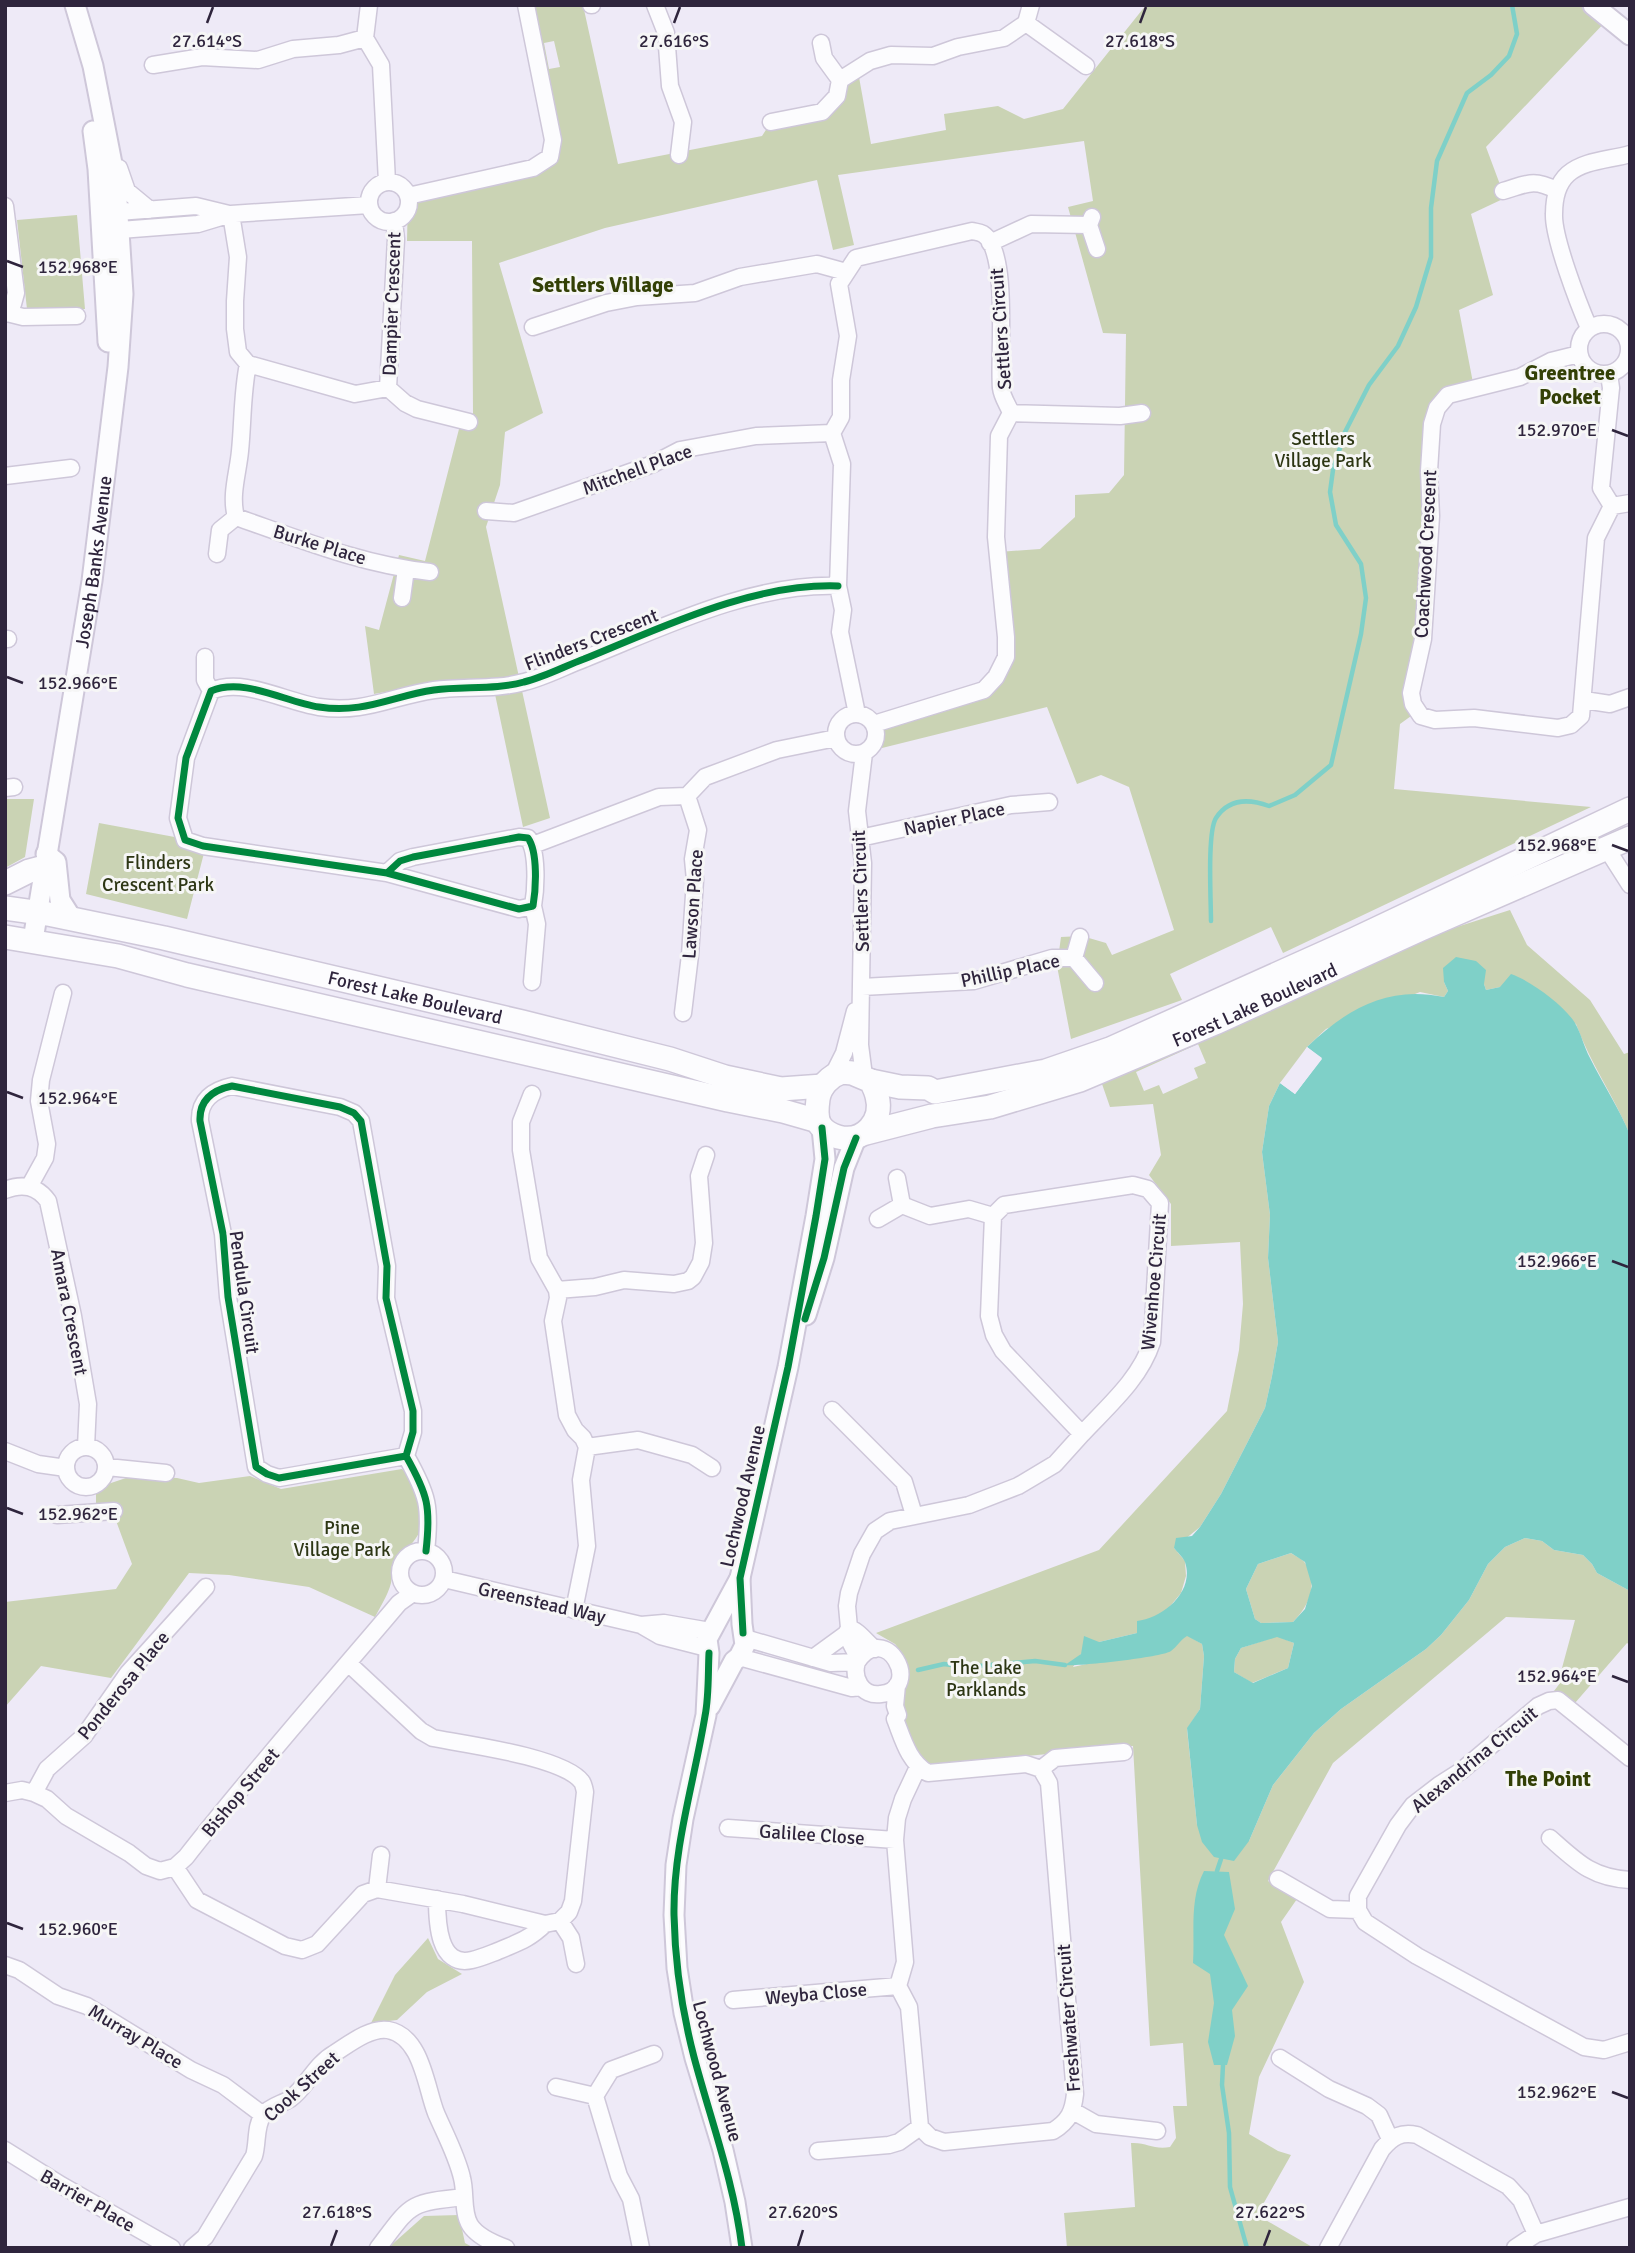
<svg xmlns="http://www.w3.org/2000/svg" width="1635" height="2253" font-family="Signika,sans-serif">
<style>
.green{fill:#cad3b4;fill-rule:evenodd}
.water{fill:#7fd0c8;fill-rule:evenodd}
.pier{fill:#eeeaf7}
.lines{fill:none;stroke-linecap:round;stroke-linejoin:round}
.stream{stroke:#7fd0c8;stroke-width:4.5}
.minor-casing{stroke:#cec7d9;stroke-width:19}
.tertiary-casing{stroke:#cec7d9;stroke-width:23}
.secondary-casing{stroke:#cec7d9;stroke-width:26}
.minor{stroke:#fcfcfe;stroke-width:16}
.tertiary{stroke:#fcfcfe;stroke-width:19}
.secondary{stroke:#fcfcfe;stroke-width:23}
.cycleway-casing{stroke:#f6f6f6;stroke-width:11}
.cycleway{stroke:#00873e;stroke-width:7}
.ticks{fill:none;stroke:#2f253d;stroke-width:2.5}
.labels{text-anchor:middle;stroke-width:6;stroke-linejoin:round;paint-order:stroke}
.street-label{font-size:19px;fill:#2f253d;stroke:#f6f6f6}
.park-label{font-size:19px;fill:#2d3614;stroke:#f6f6f6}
.neighbourhood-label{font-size:21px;font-weight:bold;fill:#334006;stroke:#f6f6f6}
.ticks-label{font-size:18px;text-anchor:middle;fill:#2f253d;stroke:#f6f6f6;stroke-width:6;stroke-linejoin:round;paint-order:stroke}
</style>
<rect width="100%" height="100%" fill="#eeeaf7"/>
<path class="green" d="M526 5H583L618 164 762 136 771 122 822 112 840 80 859 77 871 144 946 130 944 114 998 106 1024 119 1063 109 1146 5H1593L1609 18 1486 147 1505 198 1471 214 1493 295 1459 310 1474 388 1437 408 1418 711 1400 724 1394 789 1591 807 1283 953 1271 927 1170 974 1182 1000 1071 1039 1057 966 1061 937 1082 936 1106 943 1112 955 1174 930 1129 787 1101 775 1077 784 1047 707 882 748 874 724 967 697 1006 657 998 552 1040 549 1075 517V495L1109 493 1124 475 1126 334 1103 333 1068 207 1093 201 1084 141 838 175 854 245 833 250 817 180 605 228 499 263 543 413 505 432 500 485 486 527 550 818 523 827 492 680 446 681 374 694 365 626 379 630 399 555 425 561 459 429 473 413 472 241H407L408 196 550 157ZM554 41 560 67 549 69 544 43Z
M77 215 85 309H27L17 220Z
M5 799H34L25 857 5 868Z
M99 823 180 838 204 853 187 919 86 894Z
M1510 910 1527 945 1590 1000 1624 1054 1630 1052V1135C1614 1096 1590 1063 1576 1024L1500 987 1486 990 1484 984 1444 982 1448 991 1444 997 1420 992 1326 1029 1307 1047 1280 1083 1269 1106 1262 1152 1270 1215 1268 1258 1278 1342 1272 1376 1265 1408 1221 1494 1200 1527 1174 1548 1185 1561 1186 1576 1181 1593 1167 1610 1152 1619 1137 1633 1099 1642 1081 1654 1073 1667 1176 1644 1187 1635 1202 1644 1204 1656 1200 1709 1187 1729 1197 1825 1249 1841 1273 1785 1314 1733 1341 1709 1426 1649 1441 1635 1469 1600 1488 1564 1505 1547 1525 1538 1542 1541 1554 1550 1583 1555 1592 1564 1597 1573 1630 1591V1645L1627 1643 1575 1703 1551 1695 1560 1683 1559 1679 1575 1620 1506 1617 1333 1763 1268 1881 1297 1899 1281 1922 1304 1982 1259 2077 1249 2134 1278 2151 1291 2155 1257 2215 1314 2248H1067L1064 2213 1135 2207 1131 2143C1147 2142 1153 2150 1170 2147L1176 2138 1173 2106H1187L1183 2043 1150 2046 1133 1746 932 1765 920 1758 914 1748 900 1708 906 1674 903 1654 895 1644 876 1633 1099 1550 1227 1411 1239 1350 1243 1304 1240 1242 1171 1246V1204L1149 1175 1161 1155 1153 1104 1110 1107 1102 1084 1441 932ZM1198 1044 1206 1063 1194 1068 1198 1078 1163 1094 1159 1085 1144 1091 1136 1072Z
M402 1469C418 1485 431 1516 416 1538 409 1548 399 1556 393 1567 390 1573 392 1578 391 1583 388 1595 380 1607 375 1617L309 1587 229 1575 189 1573 111 1678 41 1666 5 1707V1602L116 1589 132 1564 115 1518 96 1505V1493L108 1484 129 1477 177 1478 199 1483 250 1476 281 1489Z
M1291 1553C1295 1556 1303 1559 1305 1563 1319 1584 1309 1606 1293 1622L1261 1623 1255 1619 1246 1589 1258 1564Z
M1277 1636 1294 1643 1288 1668 1252 1683 1234 1672 1235 1659 1241 1648Z
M428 1938 438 1959 462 1974 427 1992 397 2020 371 2023 395 1975Z
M459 2215 465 2243 474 2248H388L424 2216Z"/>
<path class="water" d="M1456 957 1476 961 1486 970 1484 984 1486 990 1500 987 1511 974C1531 981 1564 1005 1575 1023 1581 1033 1584 1047 1590 1058 1603 1084 1619 1108 1630 1135V1591L1597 1573 1592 1564 1583 1555 1554 1550 1542 1541 1525 1538 1505 1547 1488 1564 1469 1600 1441 1635 1426 1649 1341 1709 1314 1733 1273 1785 1249 1841 1234 1861 1214 1857 1202 1842 1197 1825 1187 1728 1200 1709 1204 1656 1202 1644 1187 1636C1180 1640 1177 1647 1171 1651 1164 1657 1074 1667 1065 1665L1081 1654 1084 1636 1099 1642 1137 1633V1621C1163 1618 1195 1592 1185 1562 1183 1557 1177 1552 1174 1548L1176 1538 1192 1536 1200 1527 1221 1494 1265 1408 1272 1376 1278 1342 1268 1258 1270 1215 1262 1152 1269 1106 1280 1083 1295 1094 1322 1059 1307 1047C1347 1009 1387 985 1444 997L1448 991 1444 982 1443 968ZM1291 1553 1305 1562 1312 1586 1305 1609 1293 1622 1261 1623 1255 1619 1246 1589 1258 1564ZM1277 1637 1294 1643 1288 1668 1253 1683 1234 1672 1235 1659 1241 1648Z
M1204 1871 1229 1872 1235 1909 1224 1935 1248 1986 1232 2010 1235 2036 1227 2065H1214L1208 2042 1214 2003 1210 1974 1193 1963C1195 1932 1189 1900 1204 1871Z"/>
<path class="pier" d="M1307 1047 1322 1058 1295 1094 1280 1083 1283 1080 1294 1089 1317 1059 1305 1050Z"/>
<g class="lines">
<path class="stream" d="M1211 921C1211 901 1207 832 1216 818 1229 798 1250 799 1269 806L1295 795 1331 765 1361 634 1366 598 1361 564 1336 525 1330 492 1333 470 1345 432 1369 385 1398 346 1416 307 1431 257V208L1437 161 1467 93 1491 75 1509 56 1517 34 1512 5
M918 1670 944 1664 967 1667 1035 1661 1065 1665
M1217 1871 1221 1859
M1223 2065 1222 2085 1229 2133 1230 2187 1247 2248"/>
<defs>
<path id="minor" d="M369 5 365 38 381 65 387 182
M591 5H592
M655 5 666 33 670 86 683 122 679 155
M1026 23 1086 66
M821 43 824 58 840 80 870 61 891 55 933 56 958 47 1004 38 1026 23 1031 5
M153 65 202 57 258 60 293 49 339 45 365 38
M771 122 822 112 837 96 840 80
M119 168 127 191 150 210
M369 202a20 20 0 1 1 40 0a20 20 0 1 1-40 0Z
M1503 191C1527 184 1533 178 1556 190
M408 196 533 168 550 157 553 140 526 5
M5 206 16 293 13 304 5 314
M231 214 238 257 235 301V329L238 352 248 364 355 394 388 388 396 239 394 221
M1092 217 1089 225 1097 249
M108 220 118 212 196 206 229 214
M107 226 120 230 198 224 231 214 369 205
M990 243 1031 224 1089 225
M7 313 23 317 77 316
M1579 349a25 25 0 1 1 50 0a25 25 0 1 1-50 0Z
M533 327 606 303 637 297 695 293 740 277 817 264 846 272
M1589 328C1579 305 1553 238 1554 214 1554 199 1557 184 1568 174 1584 160 1610 160 1630 154
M1579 354 1551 361 1520 377 1448 395 1437 408 1432 424 1429 471 1431 516 1423 639 1411 693 1413 704 1421 716 1435 720 1474 718 1558 728 1571 725 1581 716 1596 538 1612 506 1601 488 1611 388 1609 374
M248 364C242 393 243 422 240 451 238 473 230 495 236 517 299 539 363 565 430 572
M388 388 405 403 417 409 469 422
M1011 413 1120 416 1142 413
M5 476 71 468
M1612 506 1630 503
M486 511 514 513 653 464 680 450 756 436 832 433
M217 554 220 530 236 517
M402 598 406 569
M5 639H8
M205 657V680L211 691
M1584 700 1610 704 1630 697
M836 734a20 20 0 1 1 40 0a20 20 0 1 1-40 0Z
M857 714 840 632 843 610 838 586 842 464 832 433 841 417V380L848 336 839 284 856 258 972 231C976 232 979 232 983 234 1010 251 998 358 1001 388 1002 397 1008 405 1011 413L999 436 996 537 1006 637V657L996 677 984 690 874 724
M864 753 857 811 863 863 860 1045 864 1076
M5 788 14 787
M860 838 1011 805 1049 802
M533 845 659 797 687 796 705 777 777 750 836 738
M1607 849 1630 885
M387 873 400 861 413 857 519 837 528 838C538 852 536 889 533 906L519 909 387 873 203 846 185 840 178 818 186 758 211 691C244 677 285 702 319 707 364 714 392 696 434 690 463 686 496 690 524 682 545 677 565 666 584 659 663 627 752 583 838 586
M1080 937 1074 958 1095 983
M532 982 537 924 533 906
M862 987 974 981 1052 958H1074
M683 1013 690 955 695 880 693 859 698 830 687 796
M833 1075 844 1053 855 1011
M532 1094 521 1122V1150L539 1258 557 1290 558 1298 553 1321 567 1415 575 1430 583 1438 587 1447 581 1480 587 1546 574 1610
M1133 1185 1148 1189 1160 1203 1152 1342C1140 1379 1108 1406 1082 1434L1003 1351 994 1335 989 1316 993 1216 1004 1205Z
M29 1187 45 1158 47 1144 39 1101 41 1080 63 993
M5 1190C23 1183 37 1186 48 1201L73 1316 88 1404 86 1447
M902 1205 930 1216 969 1209 993 1216
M878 1219 902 1205 897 1178
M557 1290 595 1287 624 1280 674 1284 688 1281 693 1277 701 1262 704 1243 699 1176 706 1155
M832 1410 904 1482 914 1515
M66 1467a20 20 0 1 1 40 0a20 20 0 1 1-40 0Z
M587 1447 638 1440 692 1455 712 1468
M5 1451 38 1464 66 1468
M406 1456 279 1478 267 1474 256 1467 228 1297 223 1234 200 1121C199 1100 213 1090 232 1086L340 1107 354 1113 361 1121 387 1266 386 1298 413 1411V1432L406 1456C428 1495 431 1507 426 1551
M107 1467 166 1473
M57 1515 114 1511
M400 1573a22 22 0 1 1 44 0a22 22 0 1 1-44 0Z
M444 1579 641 1625 664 1623 710 1631
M641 1625 660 1636 707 1648
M849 1628C858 1630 867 1643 875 1649
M745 1638 831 1663 857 1662C886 1619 924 1689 881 1694 862 1697 852 1678 857 1662
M739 1657 852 1688 861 1687
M813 1658 846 1634
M859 1659 846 1634 849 1628 847 1606 849 1593 862 1554 875 1531 890 1521 969 1505 1018 1486 1055 1464 1082 1434
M897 1685 895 1706 898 1715 895 1719C903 1739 908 1761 928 1773L1026 1764 1041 1769 1049 1783 1075 2094C1073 2112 1069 2121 1053 2131L944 2142 930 2137 920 2127 909 2007 898 1986 905 1962 895 1840 897 1818 903 1799 918 1767
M1630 1758 1558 1700 1549 1701 1538 1706 1461 1771 1439 1785 1413 1805 1398 1825 1358 1896V1910L1365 1922 1417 1956 1584 2047 1604 2050 1630 2042
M1041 1769 1055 1758 1124 1752
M5 1793 22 1790 34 1793 47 1769 84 1736 128 1673 206 1587
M34 1793 47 1799 66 1816 129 1853 146 1866 160 1871 175 1867 186 1857C254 1770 328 1687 399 1603L413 1593
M728 1828 895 1840
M1550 1838C1577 1862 1592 1878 1630 1880
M175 1867 197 1900 285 1946 302 1950 317 1944 363 1894 377 1889 463 1904 545 1924 560 1921 569 1912 573 1901 585 1792C585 1791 583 1783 582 1782 564 1757 464 1744 433 1738L421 1731 348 1663
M1278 1879 1330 1909 1358 1910
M377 1889 381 1855
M437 1899C437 1921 438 1968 472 1960 481 1958 490 1954 498 1951 519 1942 528 1940 545 1924
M560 1921 571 1938 576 1964
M5 1965 19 1970 58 1996 87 2006 191 2070 223 2085 263 2115
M733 2000 898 1986
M1280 2058 1329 2089 1367 2106 1379 2115 1390 2139
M556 2087 595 2096
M1073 2111 1096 2124 1157 2131
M5 2150 61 2185 172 2248
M818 2151 889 2145 899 2142 920 2127
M192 2248 205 2237 254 2156C258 2143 255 2126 263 2115 270 2106 282 2104 290 2099 307 2087 314 2065 335 2053 349 2044 371 2027 388 2030 422 2036 426 2088 436 2113 445 2134 457 2156 462 2178 466 2193 462 2212 470 2225 477 2236 495 2244 506 2248
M378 2248C412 2203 408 2203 464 2197
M641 2248 631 2199 619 2176 595 2096 611 2070 654 2054
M1328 2248 1382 2149C1393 2136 1401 2132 1417 2135L1508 2186 1521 2200 1536 2234
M1515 2248 1536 2234 1630 2207"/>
<g id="tertiary">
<path d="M1593 5 1630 35"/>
<path d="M93 131 98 169 108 342"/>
<path d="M46 854 56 862 60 900 72 919"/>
<path id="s1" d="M33 940 92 581 118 367 123 294 116 184 93 66 75 5"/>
<path d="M806 1315 824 1258 844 1168 856 1138"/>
<path d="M740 1578 707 1639 709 1653 706 1715 683 1819 676 1865 674 1915 677 1968 684 2013 695 2058 723 2150 735 2202 742 2248"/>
<path d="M710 1706 734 1661 739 1657 745 1645 742 1624 740 1578 788 1367 816 1216 825 1159 822 1128"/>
</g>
<g id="secondary">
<path d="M5 883 29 871 44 867"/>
<path id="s2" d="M5 908 48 914 164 938 522 1022 670 1059 725 1077 781 1089 823 1086"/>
<path d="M5 937 118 956 187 975 728 1100 783 1111 818 1121"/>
<path d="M842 1072 852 1073 871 1081C873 1085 876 1091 877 1096 884 1121 863 1144 838 1137 831 1135 824 1131 820 1125 816 1118 817 1106 818 1099 820 1086 830 1076 842 1072Z"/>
<path d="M871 1081 900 1087 928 1088 935 1092 1046 1071 1110 1049 1355 939 1630 809"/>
<path id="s3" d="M866 1133 932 1116 990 1107 1080 1080 1215 1023 1421 929 1630 838"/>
</g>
</defs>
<use href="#minor" class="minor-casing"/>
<use href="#tertiary" class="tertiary-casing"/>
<use href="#secondary" class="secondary-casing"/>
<use href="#minor" class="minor"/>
<use href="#tertiary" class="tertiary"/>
<use href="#secondary" class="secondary"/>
<defs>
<path id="cycleway" d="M387 873 400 861 413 857 519 837 528 838C538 852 536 889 533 906L519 909 387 873 203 846 185 840 178 818 186 758 211 691C244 677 285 702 319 707 364 714 392 696 434 690 463 686 496 690 524 682 545 677 565 666 584 659 663 627 752 583 838 586
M805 1319 824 1258 844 1168 856 1138
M406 1456 279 1478 267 1474 256 1467 228 1297 223 1234 200 1121C199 1100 213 1090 232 1086L340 1107 354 1113 361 1121 387 1266 386 1298 413 1411V1432L406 1456C428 1495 431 1507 426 1551
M743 1633 740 1578 788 1367 816 1216 825 1159 822 1128
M709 1653C708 1674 709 1696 705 1716 694 1783 673 1847 674 1915 675 1963 682 2011 694 2057 711 2121 734 2182 742 2248"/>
</defs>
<use href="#cycleway" class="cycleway-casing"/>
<use href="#cycleway" class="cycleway"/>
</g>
<path class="ticks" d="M207 23 213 7M674 23 680 7M1140 23 1146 7M7 261 23 267M1612 430 1628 436M7 677 23 683M1612 845 1628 851M7 1092 23 1098M1612 1261 1628 1267M7 1508 23 1514M1612 1676 1628 1682M7 1923 23 1929M1612 2092 1628 2098M331 2246 337 2230M798 2246 803 2230M1264 2246 1270 2230"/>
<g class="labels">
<g class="street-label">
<text transform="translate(391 304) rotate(-88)" y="7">Dampier Crescent</text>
<text transform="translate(1000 329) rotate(-94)" y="7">Settlers Circuit</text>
<text transform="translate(637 469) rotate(-20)" y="7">Mitchell Place</text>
<text transform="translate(320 544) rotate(17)" y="7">Burke Place</text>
<text transform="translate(1425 554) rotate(-87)" y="7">Coachwood Crescent</text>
<text dy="7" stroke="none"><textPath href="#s1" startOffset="383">Joseph Banks Avenue</textPath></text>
<text transform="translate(591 639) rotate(-21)" y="7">Flinders Crescent</text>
<text transform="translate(954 818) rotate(-12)" y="7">Napier Place</text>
<text transform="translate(860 891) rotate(-92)" y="7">Settlers Circuit</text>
<text transform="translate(692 904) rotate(-86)" y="7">Lawson Place</text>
<text transform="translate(1010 970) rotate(-12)" y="7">Phillip Place</text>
<text dy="7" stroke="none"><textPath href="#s2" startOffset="420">Forest Lake Boulevard</textPath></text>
<text dy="7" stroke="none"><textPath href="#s3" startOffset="411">Forest Lake Boulevard</textPath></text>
<text transform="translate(1153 1282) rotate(-85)" y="7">Wivenhoe Circuit</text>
<text transform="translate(245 1292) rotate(82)" y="7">Pendula Circuit</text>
<text transform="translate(70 1312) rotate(79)" y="7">Amara Crescent</text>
<text transform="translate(742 1496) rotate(-77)" y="7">Lochwood Avenue</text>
<text transform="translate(542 1602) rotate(13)" y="7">Greenstead Way</text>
<text transform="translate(123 1685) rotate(-51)" y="7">Ponderosa Place</text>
<text transform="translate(1474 1759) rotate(-39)" y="7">Alexandrina Circuit</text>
<text transform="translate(240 1792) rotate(-50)" y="7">Bishop Street</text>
<text transform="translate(812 1834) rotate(4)" y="7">Galilee Close</text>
<text transform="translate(816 1993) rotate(-5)" y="7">Weyba Close</text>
<text transform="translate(1068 2018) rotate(-94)" y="7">Freshwater Circuit</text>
<text transform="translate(136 2036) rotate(31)" y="7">Murray Place</text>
<text transform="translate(718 2071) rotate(75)" y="7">Lochwood Avenue</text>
<text transform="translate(301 2086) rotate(-42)" y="7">Cook Street</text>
<text transform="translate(88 2200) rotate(30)" y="7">Barrier Place</text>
</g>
<g class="park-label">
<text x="1323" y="445">Settlers<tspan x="1323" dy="22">Village Park</tspan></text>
<text x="158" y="869">Flinders<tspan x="158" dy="22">Crescent Park</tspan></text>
<text x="342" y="1534">Pine<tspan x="342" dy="22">Village Park</tspan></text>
<text x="986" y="1674">The Lake<tspan x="986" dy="22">Parklands</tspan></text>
</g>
<g class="neighbourhood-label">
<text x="603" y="292">Settlers Village</text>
<text x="1570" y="380">Greentree<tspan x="1570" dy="24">Pocket</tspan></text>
<text x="1548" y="1786">The Point</text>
</g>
</g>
<g class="ticks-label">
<text x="207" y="47">27.614°S</text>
<text x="674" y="47">27.616°S</text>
<text x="1140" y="47">27.618°S</text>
<text x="78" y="273">152.968°E</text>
<text x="1557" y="436">152.970°E</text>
<text x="78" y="689">152.966°E</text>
<text x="1557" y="851">152.968°E</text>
<text x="78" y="1104">152.964°E</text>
<text x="1557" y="1267">152.966°E</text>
<text x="78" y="1520">152.962°E</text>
<text x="1557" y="1682">152.964°E</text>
<text x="78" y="1935">152.960°E</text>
<text x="1557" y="2098">152.962°E</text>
<text x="337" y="2218">27.618°S</text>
<text x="803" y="2218">27.620°S</text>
<text x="1270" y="2218">27.622°S</text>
</g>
<rect width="1635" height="2253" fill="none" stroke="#2f253d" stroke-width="14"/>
</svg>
